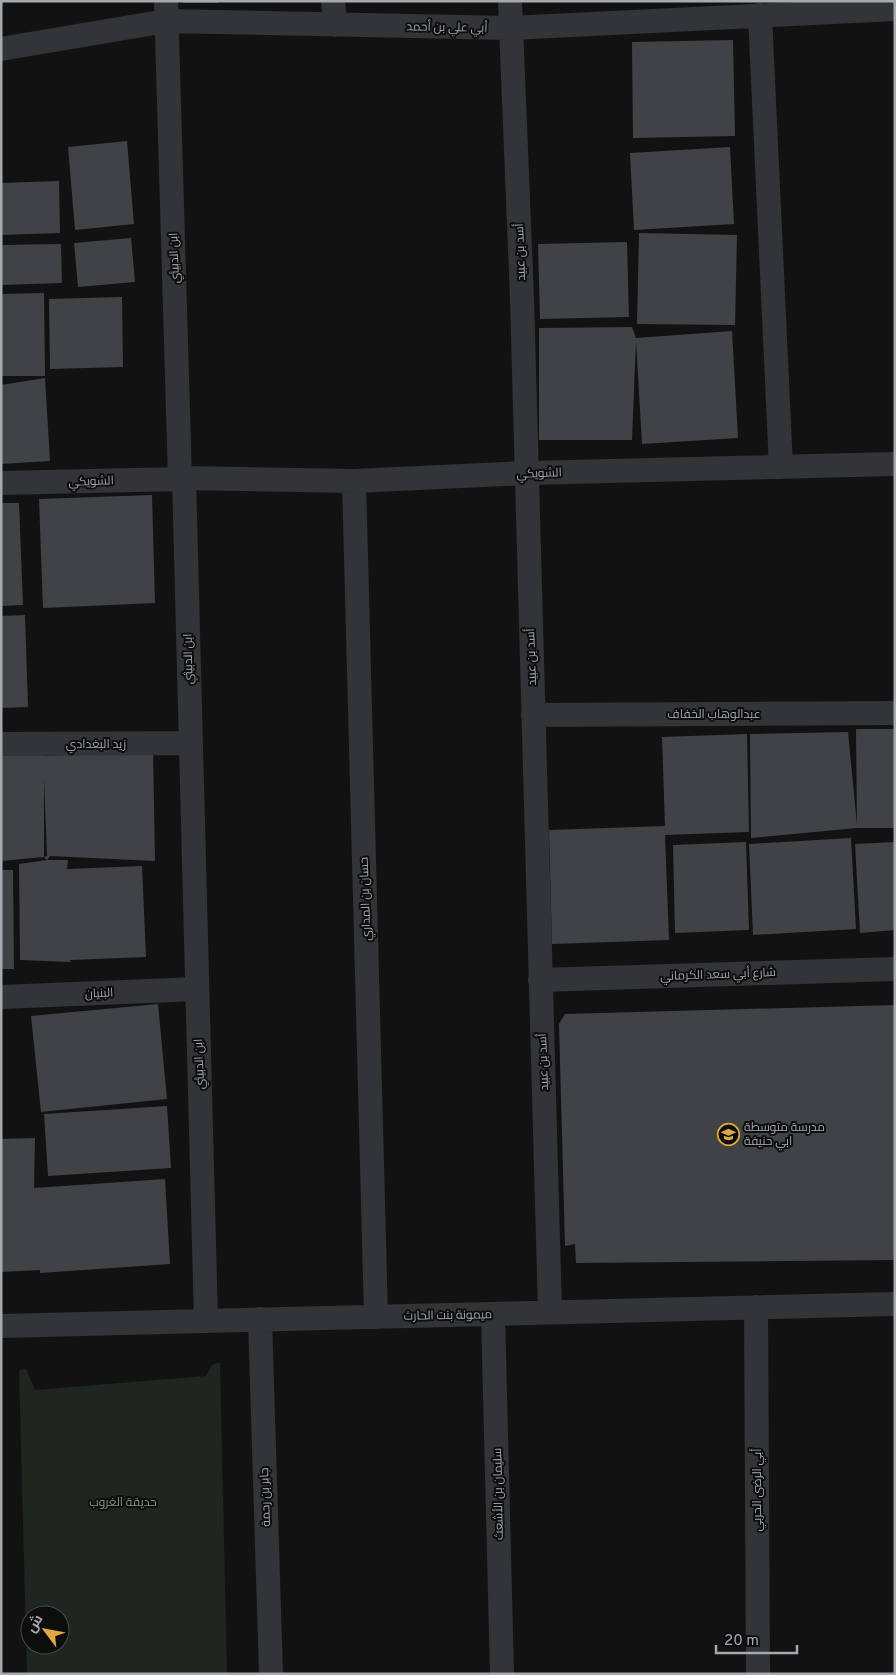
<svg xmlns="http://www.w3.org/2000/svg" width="896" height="1675" font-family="Overpass,Cairo,sans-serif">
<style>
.green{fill:#1f251f;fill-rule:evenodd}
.building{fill:#414246}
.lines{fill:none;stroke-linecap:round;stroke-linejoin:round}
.minor{stroke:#333438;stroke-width:24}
.labels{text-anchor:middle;stroke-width:4;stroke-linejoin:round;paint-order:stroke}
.street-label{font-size:12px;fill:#a5a9b2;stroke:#0d0d0e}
.poi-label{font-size:12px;fill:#a5a9b2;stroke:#0d0d0e;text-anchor:start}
.park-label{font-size:12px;fill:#7e9b80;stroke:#0d0d0e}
</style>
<rect width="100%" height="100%" fill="#121213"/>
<path class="green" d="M220 1362 227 1674H27L19 1370 26 1369 35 1390 206 1376 212 1365ZM30 1615H60V1645H30Z"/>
<path class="building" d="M183 1H218V3H183Z
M733 40 735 136 633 138 632 42Z
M127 141 134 224 75 230 68 147Z
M730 147 734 224 634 230 630 153Z
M59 181 60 233 1 235V183Z
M639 233 737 235 735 325 637 324Z
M131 238 135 282 78 287 74 243Z
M627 242 629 317 540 319 538 244Z
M61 244 62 283 1 285V245Z
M44 293 45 376H1V294Z
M122 297 123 367 50 369 49 299Z
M632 327 636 338 732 331 738 438 642 444 636 341 632 440H539V328Z
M45 378 50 461 1 464V385Z
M152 495 155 603 43 608 39 499Z
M1 503H19L23 605 1 606Z
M25 615 28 707 1 708V616Z
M856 729H895V828H857L751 838 750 734 848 732 857 825Z
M747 734 749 832 665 835 669 940 552 944 549 830 665 826 662 737Z
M153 750 155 861 50 856 47 860 44 857 47 856 44 778V857L1 861V754L43 752V756Z
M851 838 856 929 753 935 749 844Z
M746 842 749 930 675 933 673 845Z
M895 842V930L860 933 855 844Z
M47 860H68L67 869 142 866 146 957 70 960 71 962 20 960 19 864Z
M1 870H13L14 969H1Z
M158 1004 167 1099 41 1112 31 1016Z
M895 1005V1260L576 1263 575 1244 565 1246 559 1024 565 1014Z
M167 1106 171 1168 48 1176 44 1114Z
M35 1138 34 1188 165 1179 170 1264 40 1273V1270L1 1272V1139Z"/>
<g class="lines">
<path class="minor" d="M166 1 180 479 184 478 206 1321
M333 1 335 25
M510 1 522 298 550 1312
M760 15 781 467
M1 49 166 21 511 28 895 9
M184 478 354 481 527 473 895 464
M354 481 376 1317
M1 483 180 479
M533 715 895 713
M1 744 190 743
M540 980 895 969
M1 997 197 989
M756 1307 758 1674
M493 1314 502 1674
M260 1319 271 1674
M1 1326 895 1304"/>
</g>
<defs>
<symbol id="school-ring" viewBox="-11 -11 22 22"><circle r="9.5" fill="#0d0d0e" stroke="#dda940" stroke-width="1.5"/><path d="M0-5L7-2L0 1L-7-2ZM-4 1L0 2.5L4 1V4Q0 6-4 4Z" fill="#dda940"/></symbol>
</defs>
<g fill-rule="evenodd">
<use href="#school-ring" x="716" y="1122" width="25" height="25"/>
</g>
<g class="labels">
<g class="street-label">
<text transform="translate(447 27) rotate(1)" y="4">أبي علي بن أحمد</text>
<text transform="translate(520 252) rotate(-92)" y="4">أسد بن عبيد</text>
<text transform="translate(174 258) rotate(-92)" y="4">ابن الدبيثي</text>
<text transform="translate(539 473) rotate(-2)" y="4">الشويكي</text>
<text transform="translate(91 481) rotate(-2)" y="4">الشويكي</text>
<text transform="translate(531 657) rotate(-92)" y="4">أسد بن عبيد</text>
<text transform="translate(188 659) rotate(-91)" y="4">ابن الدبيثي</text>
<text x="714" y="718">عبدالوهاب الخفاف</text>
<text x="96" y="748">زيد البغدادي</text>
<text transform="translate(365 899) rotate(-92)" y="4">حسان بن المداري</text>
<text transform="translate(718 974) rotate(-2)" y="4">شارع أبي سعد الكرماني</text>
<text transform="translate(99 993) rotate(-3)" y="4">البنيان</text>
<text transform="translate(543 1062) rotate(-92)" y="4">أسد بن عبيد</text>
<text transform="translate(199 1064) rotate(-92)" y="4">ابن الدبيثي</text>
<text transform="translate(448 1315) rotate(-1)" y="4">ميمونة بنت الحارث</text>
<text transform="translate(757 1490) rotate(-90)" y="4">أبي الرضى الحربي</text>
<text transform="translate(498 1494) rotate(-91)" y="4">سليمان بن الأشعث</text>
<text transform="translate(265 1497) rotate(-92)" y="4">جابر بن رحمة</text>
</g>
<g class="poi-label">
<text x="744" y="1131">مدرسة متوسطة<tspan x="744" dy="14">ابي حنيفة</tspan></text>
</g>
<g class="park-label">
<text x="123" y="1506">حديقة الغروب</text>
</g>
</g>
<rect width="896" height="1675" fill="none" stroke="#a5a9b2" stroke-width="5"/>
<g transform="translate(45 1630) rotate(302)"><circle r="24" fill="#0d0d0e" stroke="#4a4b50"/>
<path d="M0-4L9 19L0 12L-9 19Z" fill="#dda940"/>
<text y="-8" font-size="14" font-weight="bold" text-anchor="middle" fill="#a5a9b2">ش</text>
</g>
<path d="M716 1645v8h81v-8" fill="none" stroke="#a5a9b2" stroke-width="2.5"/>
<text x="724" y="1645" font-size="15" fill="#a5a9b2" stroke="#0d0d0e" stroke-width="4" paint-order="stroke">20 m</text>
</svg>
